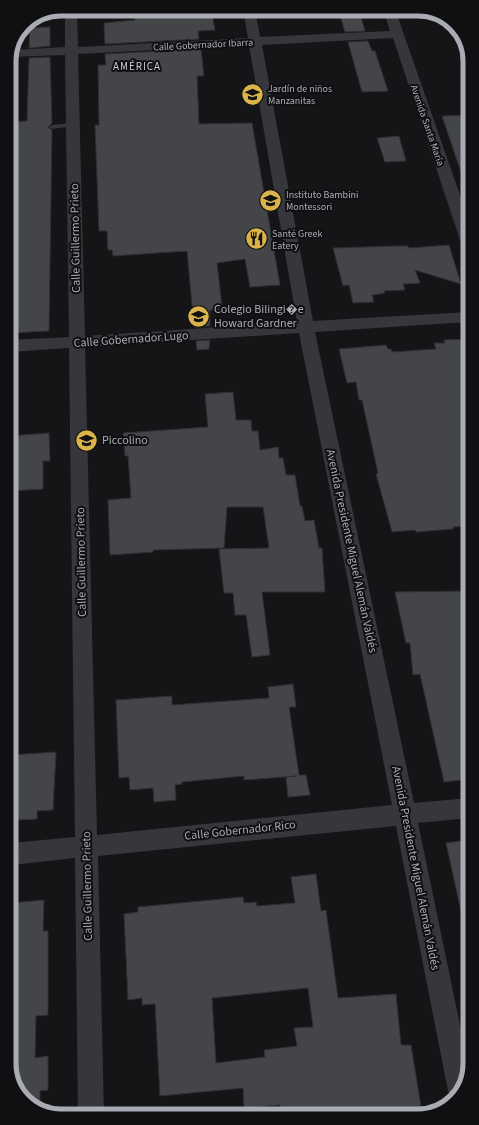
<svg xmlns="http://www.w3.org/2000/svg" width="479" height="1125" font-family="'Source Sans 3',sans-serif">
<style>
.building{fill:#444549;stroke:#302f32;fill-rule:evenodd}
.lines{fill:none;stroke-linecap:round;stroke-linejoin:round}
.lane{fill:#37373b;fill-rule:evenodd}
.street{fill:#37373b;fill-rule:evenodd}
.labels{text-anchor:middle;stroke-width:4;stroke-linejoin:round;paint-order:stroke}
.far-street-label{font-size:10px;fill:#a9acb5;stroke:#101012}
.far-poi-label{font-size:10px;fill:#a9acb5;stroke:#101012;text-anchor:start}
.far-neighbourhood-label{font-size:11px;letter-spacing:1px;fill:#c9cbd2;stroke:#101012}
.street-label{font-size:12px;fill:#a9acb5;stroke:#101012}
.poi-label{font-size:12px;fill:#a9acb5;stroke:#101012;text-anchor:start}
.rim{fill:none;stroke:#a9acb5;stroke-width:5}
</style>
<rect width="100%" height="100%" fill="#151517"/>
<path class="building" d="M135 9H211L215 30 198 31 199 39 105 44 104 23 135 20Z
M338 9H359L365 31 345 32Z
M50 27V46L29 48 30 28Z
M368 41 372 51H375L388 91 362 92 348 42Z
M201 49 204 76H197L199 124 252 123 280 285 250 287 245 259 217 263 222 307 220 308V310H210V326L194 327 187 251 113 256 112 250H108L107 231H99L95 125H99L98 65H106L105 54Z
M50 57 52 123 48 127 52 130 49 331 10 333 9 122 27 121 29 58Z
M468 115V181H464L442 116Z
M399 136 406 161 385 162 377 138Z
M449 245 461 284 415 270 420 283 403 284 405 290 384 291 385 293 372 295 374 302 353 303 349 285 343 286 333 248 397 246H408L409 248Z
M468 339V454L466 462 468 468 469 526 453 527V529L416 532 415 530 392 532 376 474 378 473 362 400H359L356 382 347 383 339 349 386 345 388 349H391L392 352 436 349 434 343H445L444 340Z
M210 340 209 349 197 350 196 341Z
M233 392 236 420H251L252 431H258L260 450 278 447 279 458H283L286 475H295L300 506H302L305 521 314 520 319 548H322L325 592H262L270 655 252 657 246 615H235L233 593H224L219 549 269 548 263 507H227L224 548 153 550V552L110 555 108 500 131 498 128 456H125L123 433 208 427 205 394Z
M49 433 50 461H43V489L10 491V436Z
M469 591V779L444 782 420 674 413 675 410 643H406L395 592Z
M293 684 296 707H289L299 775H306L310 795 288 797 286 777 297 776 244 780V776L182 782V784L175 785 176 800 154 802 153 788 130 790 129 777 119 778 116 700 172 696V705L269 698 268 687Z
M56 752 53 810 37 811V819L17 820V812H14V807H11V755Z
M469 840 470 910 461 911 446 843Z
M316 874 321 911 326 910 338 998 396 994 401 1045H411L422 1113 281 1114 280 1105 244 1108 243 1088 160 1096 155 1004 142 1005V998L128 1000 124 914 138 912V907L243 897 244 903 256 902 257 906 295 903 291 877ZM308 988 313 1027 294 1028 297 1046 264 1050 265 1057 216 1063 212 998Z
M44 900 43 931H48V1015L36 1016 35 1058 48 1056V1090L40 1091V1109L29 1105 12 1081 11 903Z"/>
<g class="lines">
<path class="lane" d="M73 123 76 125 75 126 52 129 49 127 52 125Z"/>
<path class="street" d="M65 9H77L78 47 248 38 243 9H255L260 37 390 31 383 9H395L468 218V245L463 243 460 240 393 38 262 45 313 321 468 312V322L315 332 414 803 469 798V818L418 823 469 1068 459 1096 453 1100 448 1091 396 826 98 856 104 1116H78L75 858 11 865V843L75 837 69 348 10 352V340L69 337 65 55 9 57 12 50 65 47ZM249 45 297 322 85 336 78 54ZM299 333 392 805 97 835 85 347Z"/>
</g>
<defs>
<symbol id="school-disc" viewBox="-11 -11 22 22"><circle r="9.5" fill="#dab44a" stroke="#101012"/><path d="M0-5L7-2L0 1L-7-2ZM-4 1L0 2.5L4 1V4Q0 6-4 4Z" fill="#111"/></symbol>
<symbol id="restaurant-disc" viewBox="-11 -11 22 22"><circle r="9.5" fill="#dab44a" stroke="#101012"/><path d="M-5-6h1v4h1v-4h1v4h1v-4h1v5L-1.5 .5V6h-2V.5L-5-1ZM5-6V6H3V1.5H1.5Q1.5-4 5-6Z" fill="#111"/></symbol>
</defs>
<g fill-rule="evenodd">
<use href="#school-disc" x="240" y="82" width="25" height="25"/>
<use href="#school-disc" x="258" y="188" width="25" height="25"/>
<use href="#restaurant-disc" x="244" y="226" width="25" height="25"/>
<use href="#school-disc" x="186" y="304" width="25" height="25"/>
<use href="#school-disc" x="74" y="428" width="25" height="25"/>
</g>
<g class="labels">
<g class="far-street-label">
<text transform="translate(203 44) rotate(-3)" y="4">Calle Gobernador Ibarra</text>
<text transform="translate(428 125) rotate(71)" y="4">Avenida Santa María</text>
</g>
<g class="far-poi-label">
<text x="268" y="92">Jardín de niños<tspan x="268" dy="12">Manzanitas</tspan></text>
<text x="286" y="198">Instituto Bambini<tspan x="286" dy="12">Montessori</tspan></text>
<text x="272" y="237">Santé Greek<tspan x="272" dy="12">Eatery</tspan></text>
</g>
<g class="far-neighbourhood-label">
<text x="137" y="70">AMÉRICA</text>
</g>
<g class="street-label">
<text transform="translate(75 238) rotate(-91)" y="4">Calle Guillermo Prieto</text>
<text transform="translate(131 339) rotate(-4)" y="4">Calle Gobernador Lugo</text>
<text transform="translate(352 551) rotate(78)" y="4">Avenida Presidente Miguel Alemán Valdés</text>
<text transform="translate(81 562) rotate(-91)" y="4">Calle Guillermo Prieto</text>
<text transform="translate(240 830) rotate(-6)" y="4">Calle Gobernador Rico</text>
<text transform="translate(416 868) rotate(79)" y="4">Avenida Presidente Miguel Alemán Valdés</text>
<text transform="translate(87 886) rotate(-91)" y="4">Calle Guillermo Prieto</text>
</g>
<g class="poi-label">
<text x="214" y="313">Colegio Bilingi�e<tspan x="214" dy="14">Howard Gardner</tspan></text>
<text x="102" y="444">Piccolino</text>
</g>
</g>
<path d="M0 0H479V1125H0ZM61 16H418A45 45 0 0 1 463 61V1064A45 45 0 0 1 418 1109H61A45 45 0 0 1 16 1064V61A45 45 0 0 1 61 16Z" fill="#101012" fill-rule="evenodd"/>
<path class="rim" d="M61 16H418A45 45 0 0 1 463 61V1064A45 45 0 0 1 418 1109H61A45 45 0 0 1 16 1064V61A45 45 0 0 1 61 16Z"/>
</svg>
